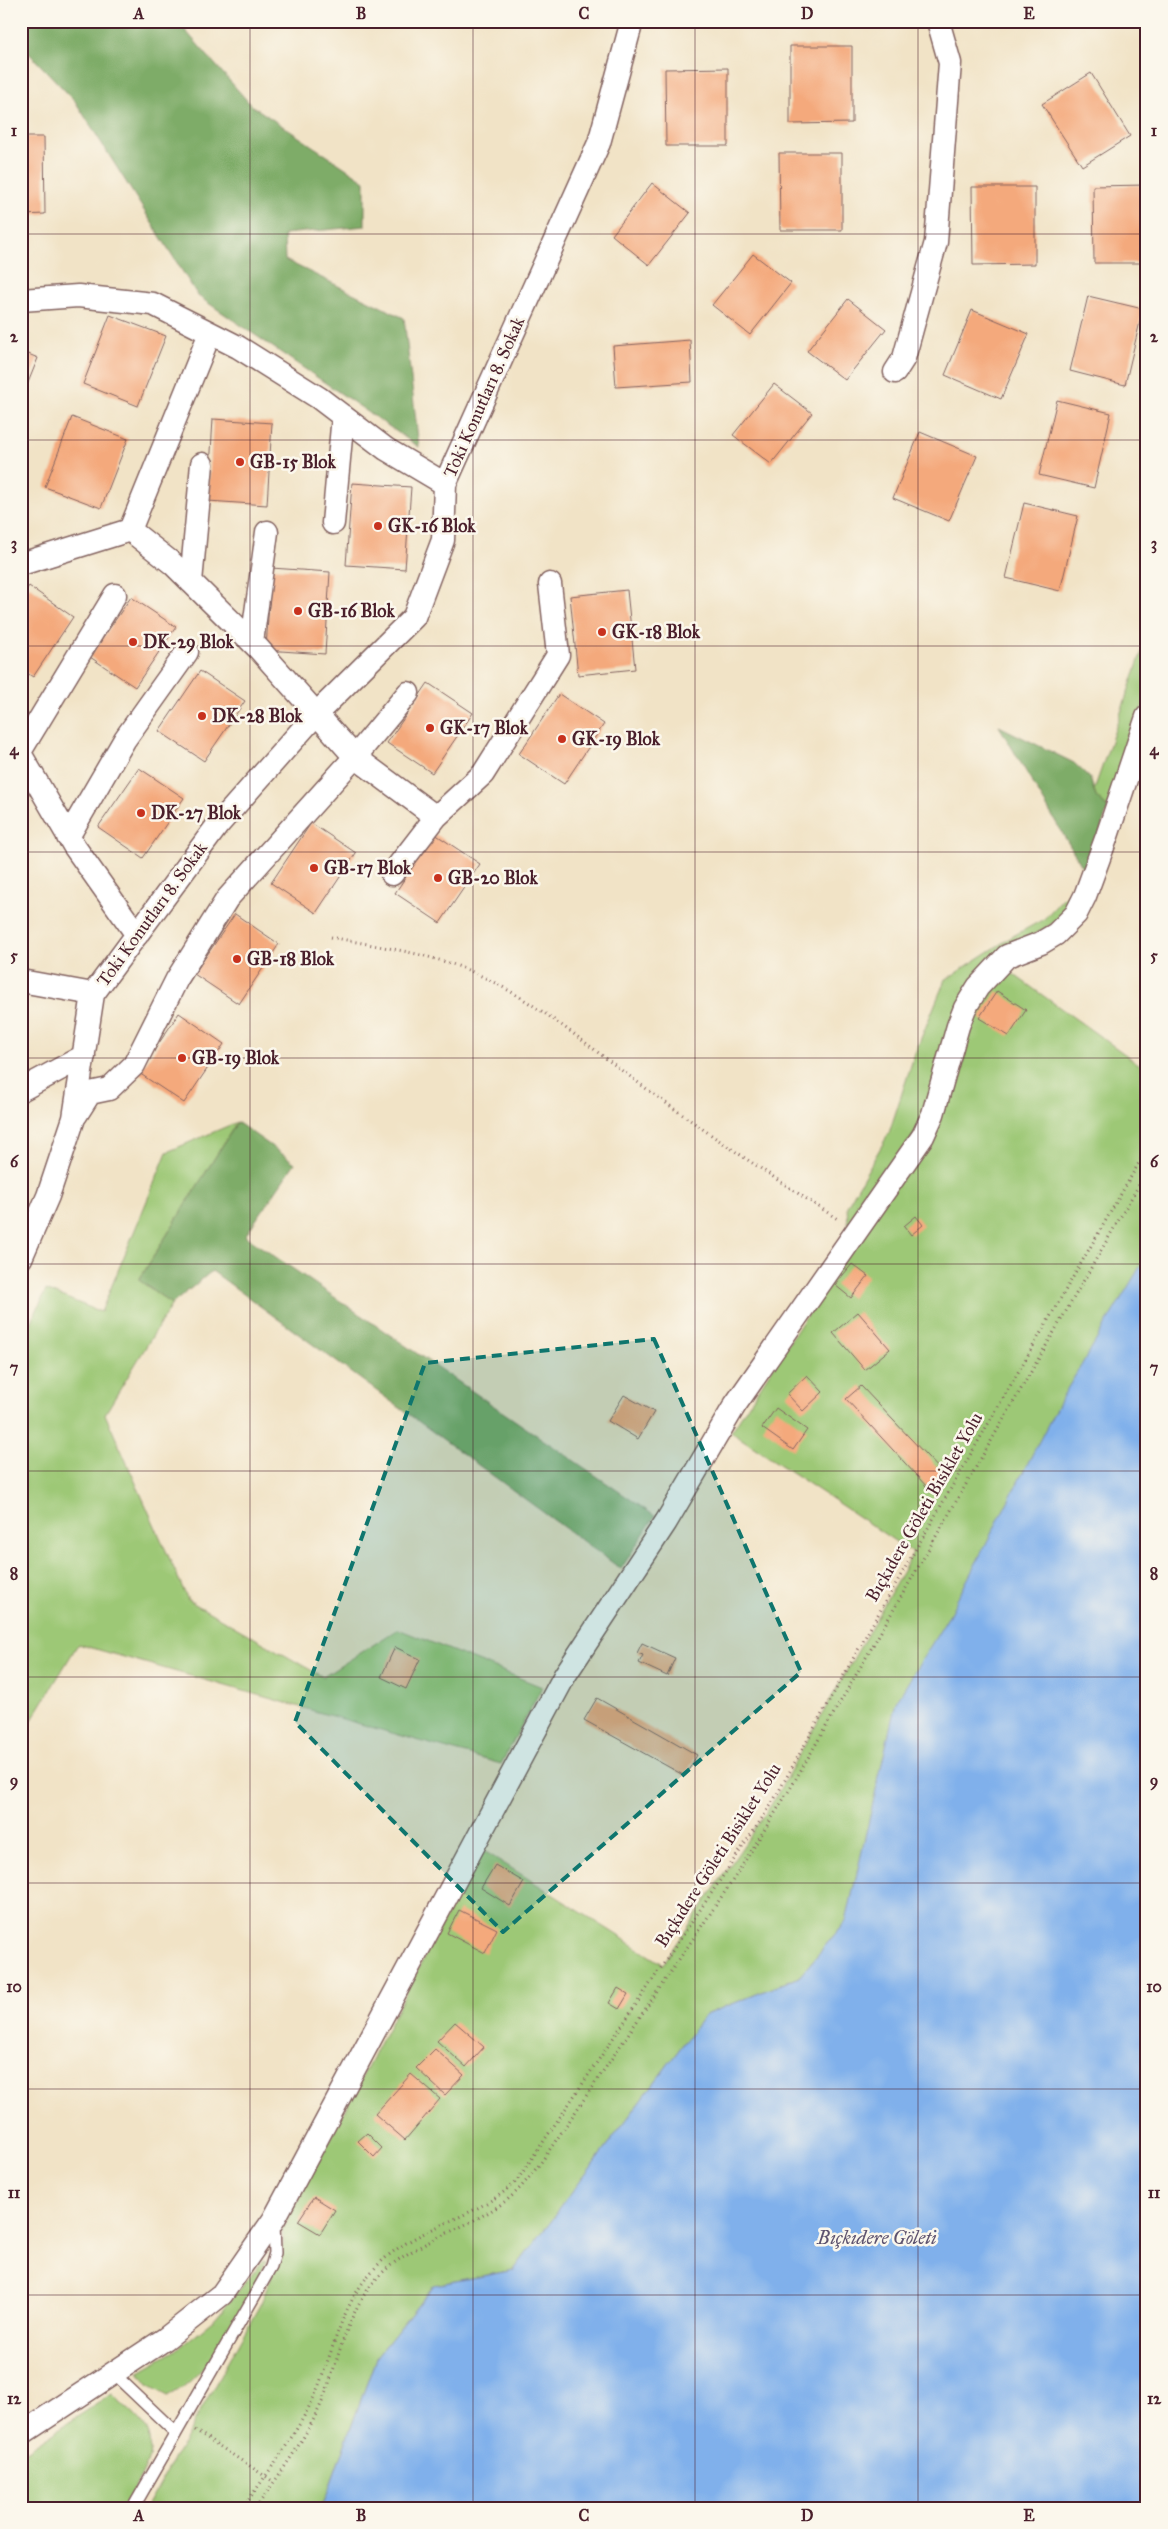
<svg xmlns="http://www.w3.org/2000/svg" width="1168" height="2529" font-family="'IM FELL Great Primer',serif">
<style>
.green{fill:#9dc876;stroke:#747450}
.forest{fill:#7eac67;stroke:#646649}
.water{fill:#80b0eb;stroke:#65688b}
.building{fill:#f4a97c}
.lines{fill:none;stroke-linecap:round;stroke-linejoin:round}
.lane-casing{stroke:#846461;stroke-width:14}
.street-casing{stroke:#846461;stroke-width:25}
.path{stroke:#846461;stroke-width:3;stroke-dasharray:1 4;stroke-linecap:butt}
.lane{stroke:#fff;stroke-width:11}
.street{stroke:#fff;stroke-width:22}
.marked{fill:#0f766e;fill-opacity:0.2;stroke:#0f766e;stroke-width:4;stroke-dasharray:10 6;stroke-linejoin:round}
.grid{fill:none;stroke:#4a1f2b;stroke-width:1;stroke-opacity:0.55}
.poi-dot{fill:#c8321e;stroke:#fbf7ec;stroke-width:2}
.labels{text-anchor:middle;stroke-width:5;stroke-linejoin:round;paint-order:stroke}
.street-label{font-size:18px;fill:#4a1f2b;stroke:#fbf7ec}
.poi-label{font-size:18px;font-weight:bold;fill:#4a1f2b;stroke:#fbf7ec;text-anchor:start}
.water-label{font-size:19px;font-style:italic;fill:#5d526e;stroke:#fbf7ec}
.neatline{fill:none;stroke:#4a1f2b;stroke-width:2}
.grid-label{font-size:16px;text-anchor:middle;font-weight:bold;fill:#4a1f2b}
</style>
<rect width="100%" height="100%" fill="#fbf7ec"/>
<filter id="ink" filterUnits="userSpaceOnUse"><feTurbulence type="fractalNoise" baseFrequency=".02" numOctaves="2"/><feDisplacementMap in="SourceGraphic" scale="10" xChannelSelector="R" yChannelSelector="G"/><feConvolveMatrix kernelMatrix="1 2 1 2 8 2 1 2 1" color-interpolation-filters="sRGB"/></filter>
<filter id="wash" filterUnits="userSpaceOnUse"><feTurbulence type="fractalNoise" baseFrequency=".0096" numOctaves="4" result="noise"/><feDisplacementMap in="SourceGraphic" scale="20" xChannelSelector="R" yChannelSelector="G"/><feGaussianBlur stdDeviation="1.12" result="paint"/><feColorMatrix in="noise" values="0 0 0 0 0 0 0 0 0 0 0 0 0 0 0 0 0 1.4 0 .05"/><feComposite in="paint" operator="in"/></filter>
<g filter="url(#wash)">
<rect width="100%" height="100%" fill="#f1e3c6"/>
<path class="green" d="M1147 637V693L1108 808 1096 797 1094 790Z
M1086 873 1072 905 1055 922 997 957 916 1132 848 1225 847 1206 889 1133 915 1053 945 980 1013 936 1044 919Z
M1006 969 1147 1070V1988L858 1871 846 1921 799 1977 705 2015 514 2270 434 2285 376 2358 322 2508H146L261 2303 284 2245 282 2230 481 1849 663 1964 771 1805 913 1553 731 1432 845 1256 960 1052 981 1002Z
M237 1122 139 1280 172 1304 105 1414 188 1600 323 1677 398 1629 542 1687 501 1764 78 1644 21 1738V1345L46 1290 101 1312 167 1152Z
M263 2261 266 2262C248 2303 209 2378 168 2396L148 2385 138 2372 175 2351 216 2318Z
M112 2394C122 2404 141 2419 147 2430 160 2454 134 2489 122 2508H21V2454Z"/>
<path class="forest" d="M21 21H177L251 105 365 181V226L284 234 285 260 404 318 419 447 198 296 75 101 21 45Z
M999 726 1074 763 1090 778 1096 797 1108 808 1086 873Z
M237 1122 295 1163 245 1236 655 1516 621 1569 212 1271 172 1304 139 1280Z"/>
<path class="water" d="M1147 1255V2508H322L376 2358 434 2285 514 2270 705 2015 799 1977 846 1921 896 1702 947 1619 1060 1401Z"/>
<g id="blocks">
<path class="building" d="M675 21H737V25L675 26Z
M790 46H852V123L790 124Z
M728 68V146H666L665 69Z
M1091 73 1130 136 1082 166 1042 104Z
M21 137H44L45 214 21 215Z
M779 153H842V230H780Z
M652 183 690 213 649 265 612 235Z
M1147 185V263H1094L1093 186Z
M972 187H1035V264L973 265Z
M753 254 791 283 750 335 712 305Z
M1088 296 1143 309 1125 385 1070 371Z
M848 299 886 329 845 380 807 351Z
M972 310 1029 334 1001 399 945 375Z
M110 315 166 336 138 406 83 384Z
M690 340 692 382 616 387 613 346Z
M21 351 38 358 21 400Z
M774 384 812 413 771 464 733 435Z
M1057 400 1111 413 1094 488 1039 475Z
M72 417 128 439 101 508 45 487Z
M213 419 272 423 267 505 208 501Z
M920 432 977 456 949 521 893 498Z
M352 483 411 487 405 569 346 565Z
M1024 503 1078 516 1060 591 1006 578Z
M271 568 330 572 325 654 266 650Z
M29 586 73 617 33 677 21 669V597Z
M627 590 635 669 578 675 570 596Z
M131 597 176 627 135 687 90 657Z
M200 671 245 701 204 761 159 731Z
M428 683 473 713 432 773 387 743Z
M559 694 604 724 564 784 519 754Z
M139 768 184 798 143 858 98 827Z
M311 823 356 853 316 913 271 883Z
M435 834 480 864 440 923 395 893Z
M235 914 279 944 239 1004 194 974Z
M997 991 1026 1010 1009 1036 979 1018Z
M179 1013 224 1044 184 1103 139 1073Z
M916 1216 923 1225 911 1235 904 1226Z
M852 1264 868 1276 851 1298 835 1285Z
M858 1312 890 1349 865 1370 833 1333Z
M807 1375 823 1392 803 1411 787 1394Z
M861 1386 943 1473 928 1488 846 1399Z
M624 1395 654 1412 638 1439 608 1421Z
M776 1408 807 1430 793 1450 762 1428Z
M642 1643 675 1658 667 1676 639 1663 643 1655 637 1653Z
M395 1647 420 1659 406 1689 381 1677Z
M597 1698 697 1755 685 1776 584 1720Z
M495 1865 524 1882 510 1906 481 1888Z
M459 1910 497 1929 485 1953 447 1933Z
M618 1988 628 1994 619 2009 609 2003Z
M455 2022 484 2047 466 2067 437 2041Z
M435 2049 464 2075 445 2095 416 2068Z
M411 2074 440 2099 405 2140 375 2114Z
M367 2133 382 2148 374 2157 358 2141Z
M314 2197 335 2210 320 2234 298 2221Z"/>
</g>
</g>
<g filter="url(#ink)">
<use href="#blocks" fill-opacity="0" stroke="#846461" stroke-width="1"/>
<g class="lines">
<defs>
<path id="lane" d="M113 2373 176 2433 133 2508
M176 2433 271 2267 275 2253 274 2223"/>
<path id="street" d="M21 300 78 296 153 304 238 347 319 398 386 449 445 484
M895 372 904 358 936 242 950 63 938 21
M333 523 343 416
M130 530 173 564 258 648 355 757 436 817
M21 564 130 530 210 333
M191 582 202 464
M252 642 267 532
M21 750 115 595
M21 755 74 846 137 935
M68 837 125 739 187 652
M392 874 436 817 483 774 558 655 550 584
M21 981 93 994
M21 1090 84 1056
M76 1115 90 1093 109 1089 134 1065 177 979 227 899 355 757 408 693
M21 1258 48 1196 74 1118 93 994 217 826 317 713 414 617 443 540 445 484 599 143 632 21
M21 2434 165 2339 222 2294 274 2219 565 1675 666 1522 735 1405 923 1136 933 1114 958 1026 965 1008 978 987 1007 956 1041 943 1056 934 1076 914 1085 896 1107 836 1147 717"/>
</defs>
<use href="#lane" class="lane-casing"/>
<use href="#street" class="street-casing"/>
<path class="path" d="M331 937C375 946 421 952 463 968 528 994 584 1043 640 1084 705 1132 771 1176 839 1220
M195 2430 274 2482
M243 2508C268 2472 294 2438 313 2399 333 2355 340 2305 374 2269 413 2226 475 2220 516 2182L771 1805 872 1625 1147 1149
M256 2508C280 2473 305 2440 322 2402 339 2360 347 2308 380 2275 414 2241 469 2229 507 2200 521 2189 531 2175 542 2161L733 1880 790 1789 1147 1171"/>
<use href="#lane" class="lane"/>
<use href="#street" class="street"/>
</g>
</g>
<path class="marked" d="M654 1339 801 1672 503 1932 295 1722 425 1363Z"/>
<path class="grid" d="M250 21V2508M473 21V2508M695 21V2508M918 21V2508M21 234H1147M21 440H1147M21 646H1147M21 852H1147M21 1058H1147M21 1264H1147M21 1471H1147M21 1677H1147M21 1883H1147M21 2089H1147M21 2295H1147"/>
<g class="poi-dot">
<circle cx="240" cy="462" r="5"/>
<circle cx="378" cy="526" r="5"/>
<circle cx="298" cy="611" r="5"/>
<circle cx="602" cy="632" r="5"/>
<circle cx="133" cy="642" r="5"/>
<circle cx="202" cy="716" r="5"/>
<circle cx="430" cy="728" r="5"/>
<circle cx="562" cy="739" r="5"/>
<circle cx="141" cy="813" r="5"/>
<circle cx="314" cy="868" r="5"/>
<circle cx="438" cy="878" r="5"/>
<circle cx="237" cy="959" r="5"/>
<circle cx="182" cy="1058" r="5"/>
</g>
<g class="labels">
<g class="street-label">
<text transform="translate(484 397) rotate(-66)" y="6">Toki Konutları 8. Sokak</text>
<text transform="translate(152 914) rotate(-54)" y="6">Toki Konutları 8. Sokak</text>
<text transform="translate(924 1507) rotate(-60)" y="6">Bıçkıdere Göleti Bisiklet Yolu</text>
<text transform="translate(718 1855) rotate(-57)" y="6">Bıçkıdere Göleti Bisiklet Yolu</text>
</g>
<g class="poi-label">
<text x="250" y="468">GB-15 Blok</text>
<text x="388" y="532">GK-16 Blok</text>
<text x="308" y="617">GB-16 Blok</text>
<text x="612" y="638">GK-18 Blok</text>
<text x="143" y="648">DK-29 Blok</text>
<text x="212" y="722">DK-28 Blok</text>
<text x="440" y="734">GK-17 Blok</text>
<text x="572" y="745">GK-19 Blok</text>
<text x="151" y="819">DK-27 Blok</text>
<text x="324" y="874">GB-17 Blok</text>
<text x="448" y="884">GB-20 Blok</text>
<text x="247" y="965">GB-18 Blok</text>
<text x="192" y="1064">GB-19 Blok</text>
</g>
<g class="water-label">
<text x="877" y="2244">Bıçkıdere Göleti</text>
</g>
</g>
<rect width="1168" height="2529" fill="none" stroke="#fbf7ec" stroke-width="55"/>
<rect x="28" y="28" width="1112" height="2474" class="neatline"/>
<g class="grid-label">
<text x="139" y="19">A</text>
<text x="361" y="19">B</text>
<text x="584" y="19">C</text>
<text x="807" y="19">D</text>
<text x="1029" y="19">E</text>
<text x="14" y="136">1</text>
<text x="1154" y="136">1</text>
<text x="14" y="342">2</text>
<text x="1154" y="342">2</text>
<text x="14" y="549">3</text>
<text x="1154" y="549">3</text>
<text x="14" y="755">4</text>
<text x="1154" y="755">4</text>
<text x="14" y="961">5</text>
<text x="1154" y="961">5</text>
<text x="14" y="1167">6</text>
<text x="1154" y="1167">6</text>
<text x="14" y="1373">7</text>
<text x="1154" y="1373">7</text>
<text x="14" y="1579">8</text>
<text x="1154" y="1579">8</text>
<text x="14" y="1786">9</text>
<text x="1154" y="1786">9</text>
<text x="14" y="1992">10</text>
<text x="1154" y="1992">10</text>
<text x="14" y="2198">11</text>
<text x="1154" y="2198">11</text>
<text x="14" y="2404">12</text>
<text x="1154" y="2404">12</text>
<text x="139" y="2521">A</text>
<text x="361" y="2521">B</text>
<text x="584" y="2521">C</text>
<text x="807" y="2521">D</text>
<text x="1029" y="2521">E</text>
</g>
</svg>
